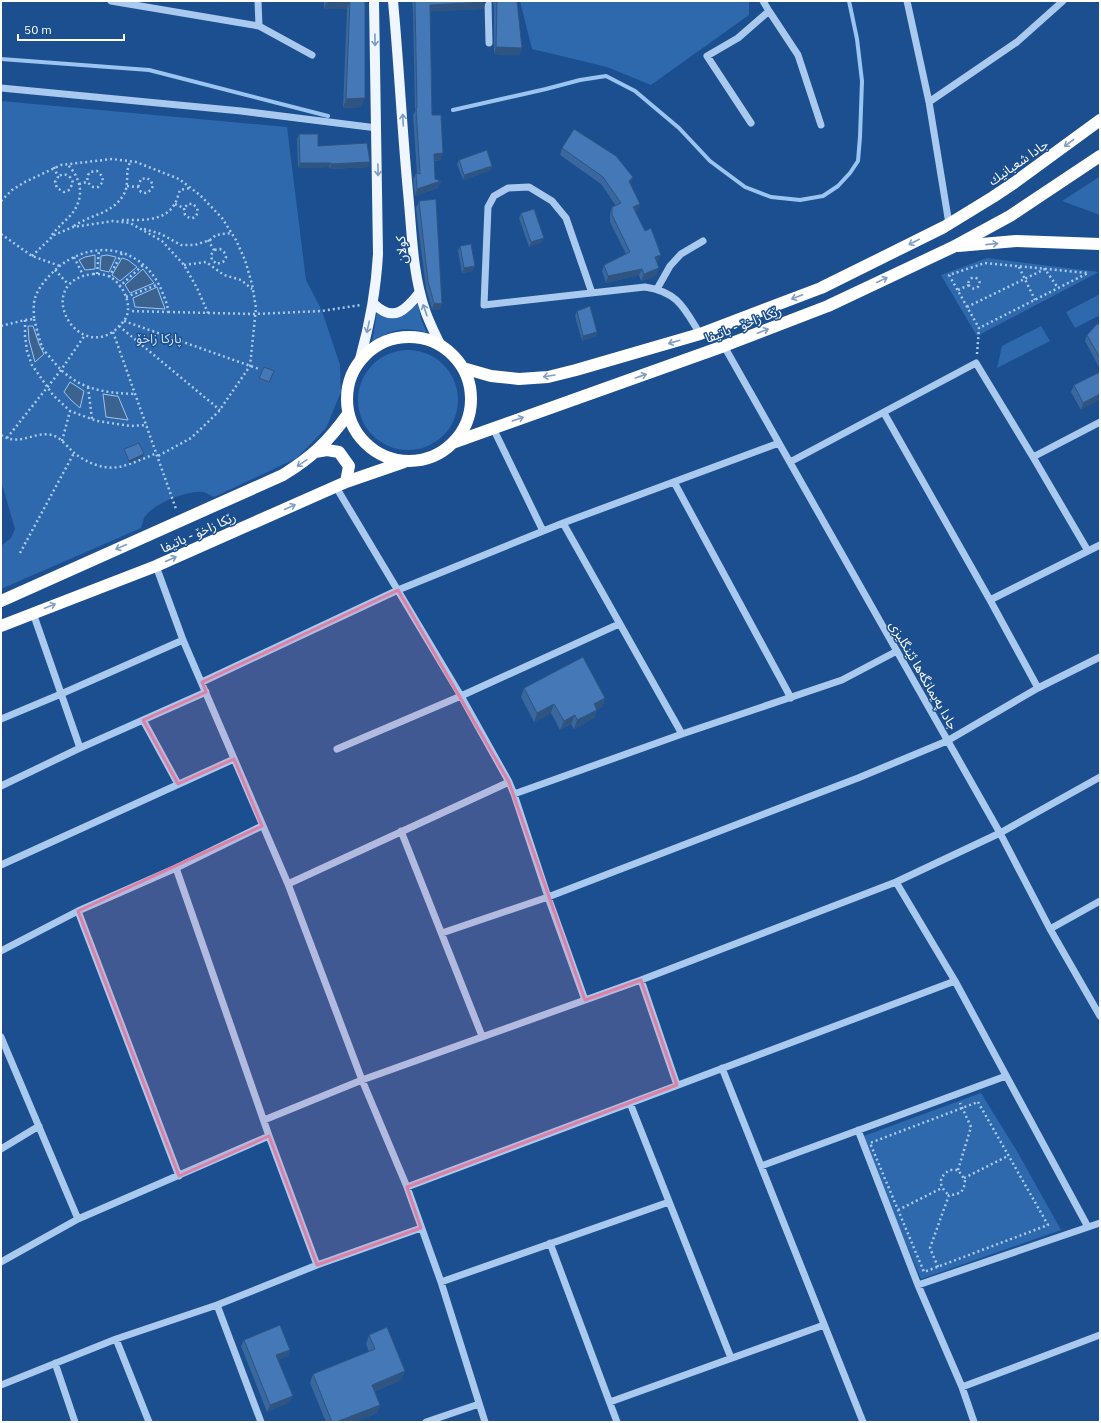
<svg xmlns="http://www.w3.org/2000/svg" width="1101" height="1423" font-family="'IBM Plex Sans','Noto Sans Arabic',sans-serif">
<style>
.green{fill:#2e69ad}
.water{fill:#3c6290;stroke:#9cc4f0}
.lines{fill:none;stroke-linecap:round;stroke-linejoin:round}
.stream{stroke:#9cc4f0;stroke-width:4}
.path{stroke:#a9c9ee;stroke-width:2.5;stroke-dasharray:2 3;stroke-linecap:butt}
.minor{stroke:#a9c9ee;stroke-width:7}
.major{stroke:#f0f6ff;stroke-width:10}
.highway{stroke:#fff;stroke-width:12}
.wall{fill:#3a679d}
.shaded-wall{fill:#305480}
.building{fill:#4478b7;stroke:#305480}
.oneway{stroke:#7b9ac1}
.oneway2{stroke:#829ec1}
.marked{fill:#dd80a5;fill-opacity:0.2;stroke:#dd80a5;stroke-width:3;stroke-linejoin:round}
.labels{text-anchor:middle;stroke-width:3;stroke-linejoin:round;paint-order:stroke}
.street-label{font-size:13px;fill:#fff;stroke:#1b4f8f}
.park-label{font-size:13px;fill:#cfe3fa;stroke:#1b4f8f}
</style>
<rect width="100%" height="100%" fill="#1b4f8f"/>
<path class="green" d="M520 1H749V15L651 85 607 67 532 49Z
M1 101 287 127 306 280 322 311 340 365 341 392 326 428 297 458 214 497C211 496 207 493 203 492 187 490 152 504 144 518 143 521 142 525 141 528L1 589V546L11 538 15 529 1 481Z
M1099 177 1100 215 1062 201Z
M987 258 1099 272 977 336 941 275Z
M1100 294V315L1075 328 1066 312Z
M418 303 421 319 427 333C405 326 390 329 372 343L377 312C400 318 401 318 418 303Z
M1041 326 1050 341 997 368 1002 346Z
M358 400a50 50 0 1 1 100 0a50 50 0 1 1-100 0Z
M981 1093 1018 1153 1061 1230 921 1279 861 1137Z"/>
<path class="water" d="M95 255V269L85 270 79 260 85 257Z
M107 255 116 257 109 272 100 270 101 256Z
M122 258 128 260 137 267 120 281 112 275Z
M143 269 154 283 130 293 125 285Z
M157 287 165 309 135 307 133 298Z
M28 326H33L39 344 44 354 35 362 29 340Z
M70 382 84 391 80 408 71 400 64 392Z
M103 394 115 396H118L128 420 106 417Z"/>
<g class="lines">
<path class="stream" d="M1 59 149 70 328 116
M453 110 546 89 580 80 606 76 635 91 679 128 710 161 745 187 771 197 800 200 823 196 838 186 850 173 858 161 860 137 862 81 857 39 849 1"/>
<path class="path" d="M54 167 58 177 55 182 57 188 64 192 69 190 73 183C71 175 64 172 58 177
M79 184 87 182 93 187H98L103 182 102 176 97 171 90 172 88 175 87 182
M127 186 138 187 141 192 146 193 151 190 153 186 151 181 147 178 141 179 138 187
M1 201 12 190 25 182 61 165 112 159 136 162 179 179 200 195 222 218 236 240 245 260 252 284 256 308 250 366 219 411 207 423 191 438 158 456
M175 204 184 208 185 215C191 220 195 219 198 212L197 208 193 204H188L184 208
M122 220C139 220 164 222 174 205 177 201 178 195 180 190L190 188
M74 226C91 214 113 214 124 194 130 183 124 172 131 161
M144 229 161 234 181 245H195L210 240 216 235 231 233
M1 234 32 256 60 266
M52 235C57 228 63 223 69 217 85 200 83 180 67 164
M208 240 214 250 211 255 212 260 217 264 223 262 226 257 224 252 220 249 214 250
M32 256 54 235 73 227 113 221 130 223 162 241 184 265 197 288 208 313
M74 257 83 275
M184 265 206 262 224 275 241 280 252 289
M1019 267 1035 300
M55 270 68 284
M93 274C98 274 103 274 108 276 124 283 135 309 123 322 120 325 118 328 114 331 74 360 33 281 93 274Z
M97 274 99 250
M109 277 122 253
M968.5 283a5.5 5.5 0 1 1 11 0a5.5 5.5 0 1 1-11 0Z
M119 287 143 265
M958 290 969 285
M126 297 159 284
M967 307 1045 269 1058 288
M168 312 255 314 322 311 361 305
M34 319C37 329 39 340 43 349 46 353 50 357 53 361 76 389 102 393 136 394
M25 320V336L27 351 32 365 53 395 70 411 97 421 130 426 147 425
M124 321 259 369
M1 326 25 320 34 319C34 313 33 304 35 298 38 288 47 278 54 271 89 238 141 244 161 289 164 297 168 304 168 312L129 311
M119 326 220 410
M113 332 176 509
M977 354 979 328 949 275 985 263 1088 273 979 328
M88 387 92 419
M1 435C20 447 33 431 52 435 60 437 67 446 73 452 85 462 103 470 119 467 132 464 145 458 157 453
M7 438 61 370 85 335
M62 441 70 411
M20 553 74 453
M978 1102 1048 1225 924 1272 870 1143Z
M958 1170 971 1127 960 1103
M964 1178 1008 1156
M898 1210 942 1188
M938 1267 930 1248 949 1195C961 1194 964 1192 965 1180L958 1170H950C938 1177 938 1186 949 1195"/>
<path class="minor" d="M111 1 259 26 312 55
M258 1 259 26
M488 1 489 43
M907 1 929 102 949 224
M769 11 798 55 821 125
M1 88 241 111 377 128
M929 102 1017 42 1063 1
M751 123 707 56 738 38 769 11 763 1
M657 289 670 266 681 254 703 241
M592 293 566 218 552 201 529 187 508 188 494 196 488 207 484 305 645 287C678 292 684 308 700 334
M724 346 1000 833 1050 929 1100 1016
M884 413 990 600 1038 688
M493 428 543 531
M1033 457 1100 422
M790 462 976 363 1033 457 1088 551
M674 482 791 698
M336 487 461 696 509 782 514 794 548 897 585 1000
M563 523 682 734
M156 566 183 640 288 884 362 1080 407 1187 441 1282 485 1422
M990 600 1100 545
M33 613 80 748
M202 682 398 590 563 523 779 443
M1 719 61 694 183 640
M143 720 178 784
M337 749 461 696 619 624
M1 786 80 748 206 692
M514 794 682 734 842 680 897 651
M401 831 482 1036
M1 865 234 759
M176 868 269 1136 317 1265
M896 882 955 981 1088 1227
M288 884 509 782
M78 911 179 1176
M1050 929 1100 901
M442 933 548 897 858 778 947 741 1038 688 1100 657
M1 951 78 911 176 868 262 826
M641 980 677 1085
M1 1037 78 1219 1 1262
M722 1068 863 1422
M630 1103 731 1358
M264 1120 362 1080 641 980 896 882 1000 833 1100 777
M858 1130 918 1285 962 1387 974 1422
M1 1149 39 1126
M761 1166 1006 1076
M407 1187 955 981
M78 1219 269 1136
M550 1243 617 1422
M441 1282 669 1202
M918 1285 1100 1223
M217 1305 261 1422
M116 1339 149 1422
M55 1363 75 1422
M1 1385 116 1339 217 1305 317 1265 421 1228
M962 1387 1100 1335
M610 1402 824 1325
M426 1422 479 1404"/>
<path class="major" d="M393 1C399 65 402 129 408 192 412 231 412 272 425 310 429 322 435 334 441 346
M374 304C394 323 406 310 420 292
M360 359C370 323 376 292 378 254L374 1"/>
<path class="highway" d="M958 246 1016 241 1100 244
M347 399a62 62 0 1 1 124 0a62 62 0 1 1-124 0Z
M463 368 491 376 519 379 548 377 576 370 700 334 821 288 944 227 993 197 1014 183 1100 120
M455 442 724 346 828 306 953 247 1010 216 1100 156
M315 452 327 450 339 452 349 466 346 482
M1 601 283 475C312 457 328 442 348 414
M1 626 156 566 346 482 404 462"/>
</g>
<path class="wall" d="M324 1H365L361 107 343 108 347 9H324Z
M412 1H486L483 9 430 11 432 115 441 160 434 161 435 179 441 181 438 188 415 196 413 180 416 173H417L413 115 415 111 413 12Z
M493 1H517L522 48 519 55 494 54V8Z
M299 134 318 146 368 167 330 169 329 167 298 168 297 139Z
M562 148 631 184H630L640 204 637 211H635L658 261 657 262V275L641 281 639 275 606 283 602 271 604 265 626 254 610 222V214L612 207 616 206 601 184 560 155Z
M459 160 492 166 491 170 463 180 457 164Z
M419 201 440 310H432L426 288 416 208Z
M521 213 542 242 529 247 519 218Z
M460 246 473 271 462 273 458 251Z
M577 311 597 332 596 336 582 341 575 316Z
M1100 323V369L1085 341 1087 335Z
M264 367 274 371 268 385 258 380Z
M1100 372 1081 410 1071 392 1074 385Z
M124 449 143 457 129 463 124 451Z
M524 688 605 698 602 707 597 709 594 718 574 729 571 724 560 730 551 713 534 722 521 697Z
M369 1335 405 1371 401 1380 375 1391 380 1405 377 1413 355 1422H326L310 1383 313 1374 369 1352 366 1344Z
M244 1340 290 1350 288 1356 278 1360 290 1402 267 1412 241 1346Z"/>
<path class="shaded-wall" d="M327 1H350L347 9H324Z
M486 2 483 9 427 12 430 5Z
M496 47 522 48 519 55 494 54Z
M365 98 361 107 343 108 346 99Z
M443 153 441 160 431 161 434 154Z
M370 162 368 167 330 169 331 164Z
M300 163H331L329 167 298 168Z
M492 166 491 170 463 180 464 175Z
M633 177 631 184 626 187 629 181Z
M441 181 438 188 415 196 417 189Z
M640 204 637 211 631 214 633 207Z
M544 238 542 242 529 247 531 242Z
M661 255 658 261 653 263 655 257Z
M475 266 473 271 462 273 464 268Z
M659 268 657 275 641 281 644 274Z
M642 269 639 275 606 283 608 276Z
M434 303 442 304 440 310H432Z
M597 332 596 336 582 341 583 336Z
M1100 394V400L1081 410 1083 403Z
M144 454 143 457 129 463V461Z
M605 698 602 707 591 713 594 704Z
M554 704 551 713 534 722 537 713Z
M597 710 594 718 574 729 577 720Z
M575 715 571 724 560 730 564 721Z
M290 1350 288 1356 274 1362 276 1355Z
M405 1371 401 1380 369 1393 372 1385Z
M293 1396 290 1402 267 1412 270 1405Z
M380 1405 377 1413 355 1422H336Z"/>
<path class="building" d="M350 1H365V98L346 99Z
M415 1H486V2L430 5 432 115H441L443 153 434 154 435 179 441 181 417 189 416 173 420 174 416 108H417Z
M497 1H517L522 48 496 47Z
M574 129 616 156 633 177 629 181 640 204 633 207 645 231 651 228 661 255 655 257 659 268 644 274 642 269 608 276 604 265 630 252 612 215V207L621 203 603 177 562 148Z
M299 134H318V146L367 143 370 162 331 164V163H300Z
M487 150 492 166 464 175 459 160Z
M436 199 442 304 434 303 428 282 419 201Z
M534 209 544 238 531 242 521 213Z
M471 244 475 266 464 268 460 246Z
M590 306 597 332 583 336 577 311Z
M1100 323V358L1087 335 1096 325Z
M264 367 274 371 269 382 259 378Z
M1100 372V394L1083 403 1074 385Z
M139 443 144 454 129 461 124 449Z
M583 657 605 698 594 704 597 710 577 720 575 715 564 721 554 704 537 713 524 688Z
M280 1325 290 1350 276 1355 293 1396 270 1405 244 1340Z
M387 1327 405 1371 372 1385 380 1405 336 1422H332L313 1374 375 1349 369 1335Z"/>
<defs><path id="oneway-shaft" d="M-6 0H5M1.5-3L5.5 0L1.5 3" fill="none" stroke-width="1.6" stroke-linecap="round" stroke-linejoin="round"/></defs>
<g class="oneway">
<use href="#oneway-shaft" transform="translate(375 40) rotate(89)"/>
<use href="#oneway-shaft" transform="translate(403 120) rotate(-93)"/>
<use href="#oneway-shaft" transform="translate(378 170) rotate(89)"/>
<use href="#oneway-shaft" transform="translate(425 310) rotate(-109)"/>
<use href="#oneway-shaft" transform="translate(368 327) rotate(103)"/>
</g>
<g class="oneway2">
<use href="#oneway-shaft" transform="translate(1069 143) rotate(143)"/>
<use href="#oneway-shaft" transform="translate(914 242) rotate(153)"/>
<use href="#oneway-shaft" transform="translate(992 244) rotate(-6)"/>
<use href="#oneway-shaft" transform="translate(882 280) rotate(-25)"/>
<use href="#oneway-shaft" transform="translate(797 297) rotate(159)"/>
<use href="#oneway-shaft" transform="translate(763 331) rotate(-21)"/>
<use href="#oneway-shaft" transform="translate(674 342) rotate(164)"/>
<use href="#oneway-shaft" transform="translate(549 376) rotate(171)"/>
<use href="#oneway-shaft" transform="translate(641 376) rotate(-19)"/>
<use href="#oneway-shaft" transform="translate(518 419) rotate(-19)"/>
<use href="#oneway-shaft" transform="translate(302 463) rotate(145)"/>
<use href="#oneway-shaft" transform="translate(290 507) rotate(-24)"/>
<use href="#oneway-shaft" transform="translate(121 547) rotate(156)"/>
<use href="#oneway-shaft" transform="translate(171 559) rotate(-24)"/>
<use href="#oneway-shaft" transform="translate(50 606) rotate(-21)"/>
</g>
<path class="marked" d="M398 590 509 782 585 1000 641 980 677 1085 407 1187 421 1228 317 1265 269 1136 179 1176 78 911 262 826 234 759 178 784 143 720 206 692 202 682Z"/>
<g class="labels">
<g class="street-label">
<text transform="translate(1018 162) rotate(-35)" y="5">جادا شعبانيك</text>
<text transform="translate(401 250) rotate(-95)" y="5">كولان</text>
<text transform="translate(743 324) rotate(-21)" y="5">رێکا زاخۆ - باتیفا</text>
<text transform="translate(198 532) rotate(-24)" y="5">رێکا زاخۆ - باتیفا</text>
<text transform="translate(924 675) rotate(60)" y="5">جادا په‌يمانگه‌ها ئێنگليزى</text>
</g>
<g class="park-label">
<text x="159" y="343">پارکا زاخۆ</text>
</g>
</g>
<rect width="1101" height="1423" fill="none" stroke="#ffffff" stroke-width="4"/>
<path d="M18 34v6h106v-6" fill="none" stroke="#ffffff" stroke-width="2"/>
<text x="24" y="34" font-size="12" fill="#ffffff" stroke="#1b4f8f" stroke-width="3" paint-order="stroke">50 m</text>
</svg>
